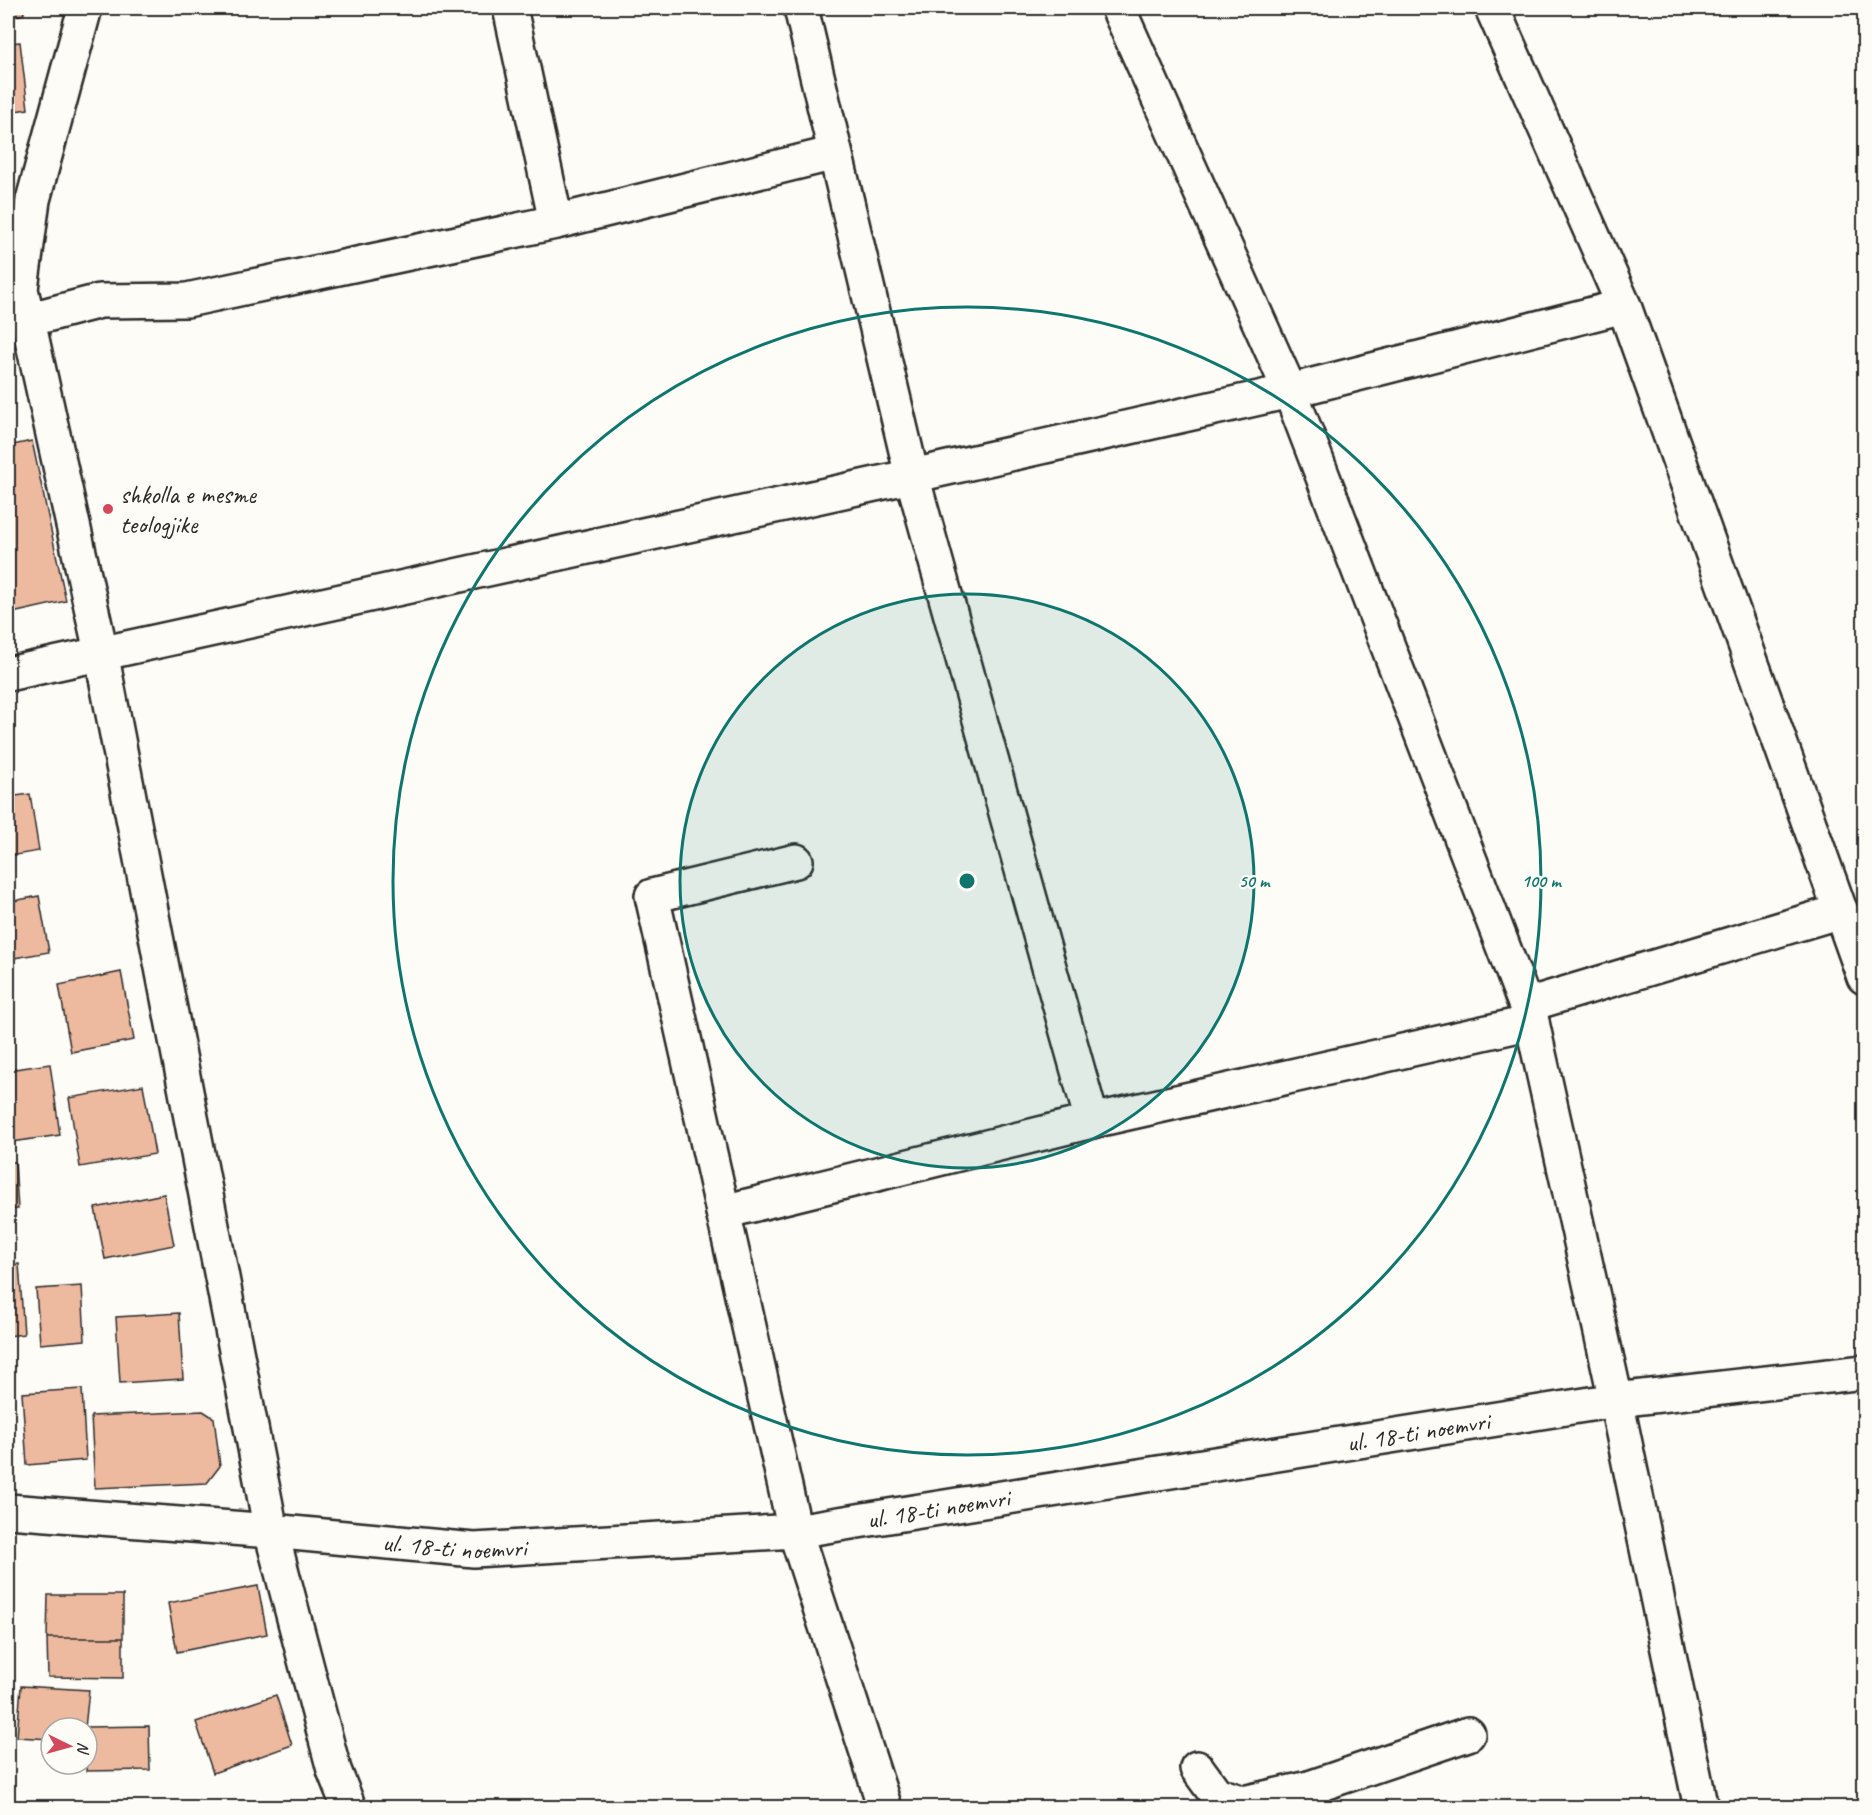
<svg xmlns="http://www.w3.org/2000/svg" width="1872" height="1815" font-family="Caveat,sans-serif">
<style>
.building{fill:#edb99f;stroke:#2b2b2b;stroke-width:1.5}
.lines{fill:none;stroke-linecap:round;stroke-linejoin:round}
.minor-casing{stroke:#2b2b2b;stroke-width:38}
.minor{stroke:#fdfcf7;stroke-width:33}
.ring{fill:none;stroke:#0f766e;stroke-width:3}
.poi-dot{fill:#d1495b;stroke:#fdfcf7;stroke-width:2}
.labels{text-anchor:middle;stroke-width:4.5;stroke-linejoin:round;paint-order:stroke}
.poi-label{font-size:26px;fill:#2b2b2b;stroke:#fdfcf7;text-anchor:start}
.street-label{font-size:26px;fill:#2b2b2b;stroke:#fdfcf7}
.centre{fill:#0f766e;stroke:#fdfcf7;stroke-width:3}
.ring-label{font-size:18px;text-anchor:middle;font-weight:bold;fill:#0f766e;stroke:#fdfcf7;stroke-width:4.5;stroke-linejoin:round;paint-order:stroke}
</style>
<rect width="100%" height="100%" fill="#fdfcf7"/>
<filter id="ink" filterUnits="userSpaceOnUse"><feTurbulence type="fractalNoise" baseFrequency=".0167" numOctaves="2"/><feDisplacementMap in="SourceGraphic" scale="12" xChannelSelector="R" yChannelSelector="G"/><feConvolveMatrix kernelMatrix="1 2 1 2 8 2 1 2 1" color-interpolation-filters="sRGB"/></filter>
<g filter="url(#ink)">
<path class="building" d="M8 8H23L24 14 8 18Z
M20 42 28 109 8 112V43Z
M32 441 66 601 8 614V446Z
M30 794 39 851 9 856 11 872 8 873V797Z
M39 896 49 952 8 959V902Z
M121 972 134 1040 71 1052 59 985Z
M50 1064 60 1135 12 1142 8 1109V1070Z
M143 1085 155 1154 80 1167 69 1098Z
M8 1162H15L18 1209 8 1210Z
M164 1194 174 1245 105 1259 95 1208Z
M19 1264 24 1334 8 1336V1265Z
M82 1286 85 1340 40 1344 36 1289Z
M179 1313 183 1379 120 1383 116 1317Z
M82 1389 86 1460 27 1465 22 1393Z
M203 1411 214 1418 220 1466 207 1483 95 1488 91 1416Z
M258 1586 267 1634 177 1652 168 1603Z
M48 1595H123V1638H47Z
M47 1638H123V1678L48 1677Z
M21 1686 89 1690 85 1728H51V1739L17 1737Z
M276 1695 292 1745 213 1773 196 1722Z
M149 1726 150 1770 86 1771 87 1728 85 1727Z"/>
<g class="lines">
<defs>
<g id="minor">
<path d="M85 8 33 200 21 289 101 652 271 1531 334 1770 349 1808"/>
<path d="M510 8 556 222"/>
<path d="M801 8 912 476 1092 1121"/>
<path d="M1118 8 1290 391 1532 1022 1616 1400 1701 1808"/>
<path d="M1492 8 1624 306 1864 977"/>
<path d="M27 320 100 301 187 300 556 222 835 153"/>
<path d="M8 674 912 476 1290 391 1624 306"/>
<path d="M796 861 652 896 795 1531 885 1808"/>
<path d="M1527 1005 1841 911"/>
<path d="M723 1212 1092 1121 1532 1022"/>
<path id="s1" d="M8 1511 271 1531 474 1550 795 1531 1616 1400 1864 1372"/>
<path d="M1197 1768 1216 1794 1243 1803 1309 1788 1315 1808"/>
<path d="M1309 1788 1468 1734"/>
</g>
</defs>
<use href="#minor" class="minor-casing"/>
<use href="#minor" class="minor"/>
</g>
</g>
<circle cx="967" cy="881" r="287" fill="#0f766e" fill-opacity=".12"/>
<g class="ring">
<circle cx="967" cy="881" r="287"/>
<circle cx="967" cy="881" r="574"/>
</g>
<circle class="poi-dot" cx="108" cy="509" r="6"/>
<g class="labels">
<g class="poi-label">
<text x="120" y="503">shkolla e mesme<tspan x="120" dy="30">teologjike</tspan></text>
</g>
<g class="street-label">
<text dy="9" stroke="none"><textPath href="#s1" startOffset="1420">ul. 18-ti noemvri</textPath></text>
<text dy="9" stroke="none"><textPath href="#s1" startOffset="934">ul. 18-ti noemvri</textPath></text>
<text dy="9" stroke="none"><textPath href="#s1" startOffset="448">ul. 18-ti noemvri</textPath></text>
</g>
</g>
<circle cx="967" cy="881" r="9" class="centre"/>
<g class="ring-label">
<text x="1254" y="887">50 m</text>
<text x="1541" y="887">100 m</text>
</g>
<rect width="1872" height="1815" fill="none" stroke="#fdfcf7" stroke-width="30"/>
<rect x="15" y="15" width="1842" height="1785" fill="none" stroke="#2b2b2b" stroke-width="2" filter="url(#ink)"/>
<g transform="translate(69 1746) rotate(95)"><circle r="28" fill="#fdfcf7" stroke="#a9a8a5" stroke-width="1.5"/>
<path d="M0-4.5L10 22L0 15L-10 22Z" fill="#d1495b"/>
<text y="-9" font-size="16" font-weight="bold" text-anchor="middle" fill="#2b2b2b">N</text>
</g>
</svg>
